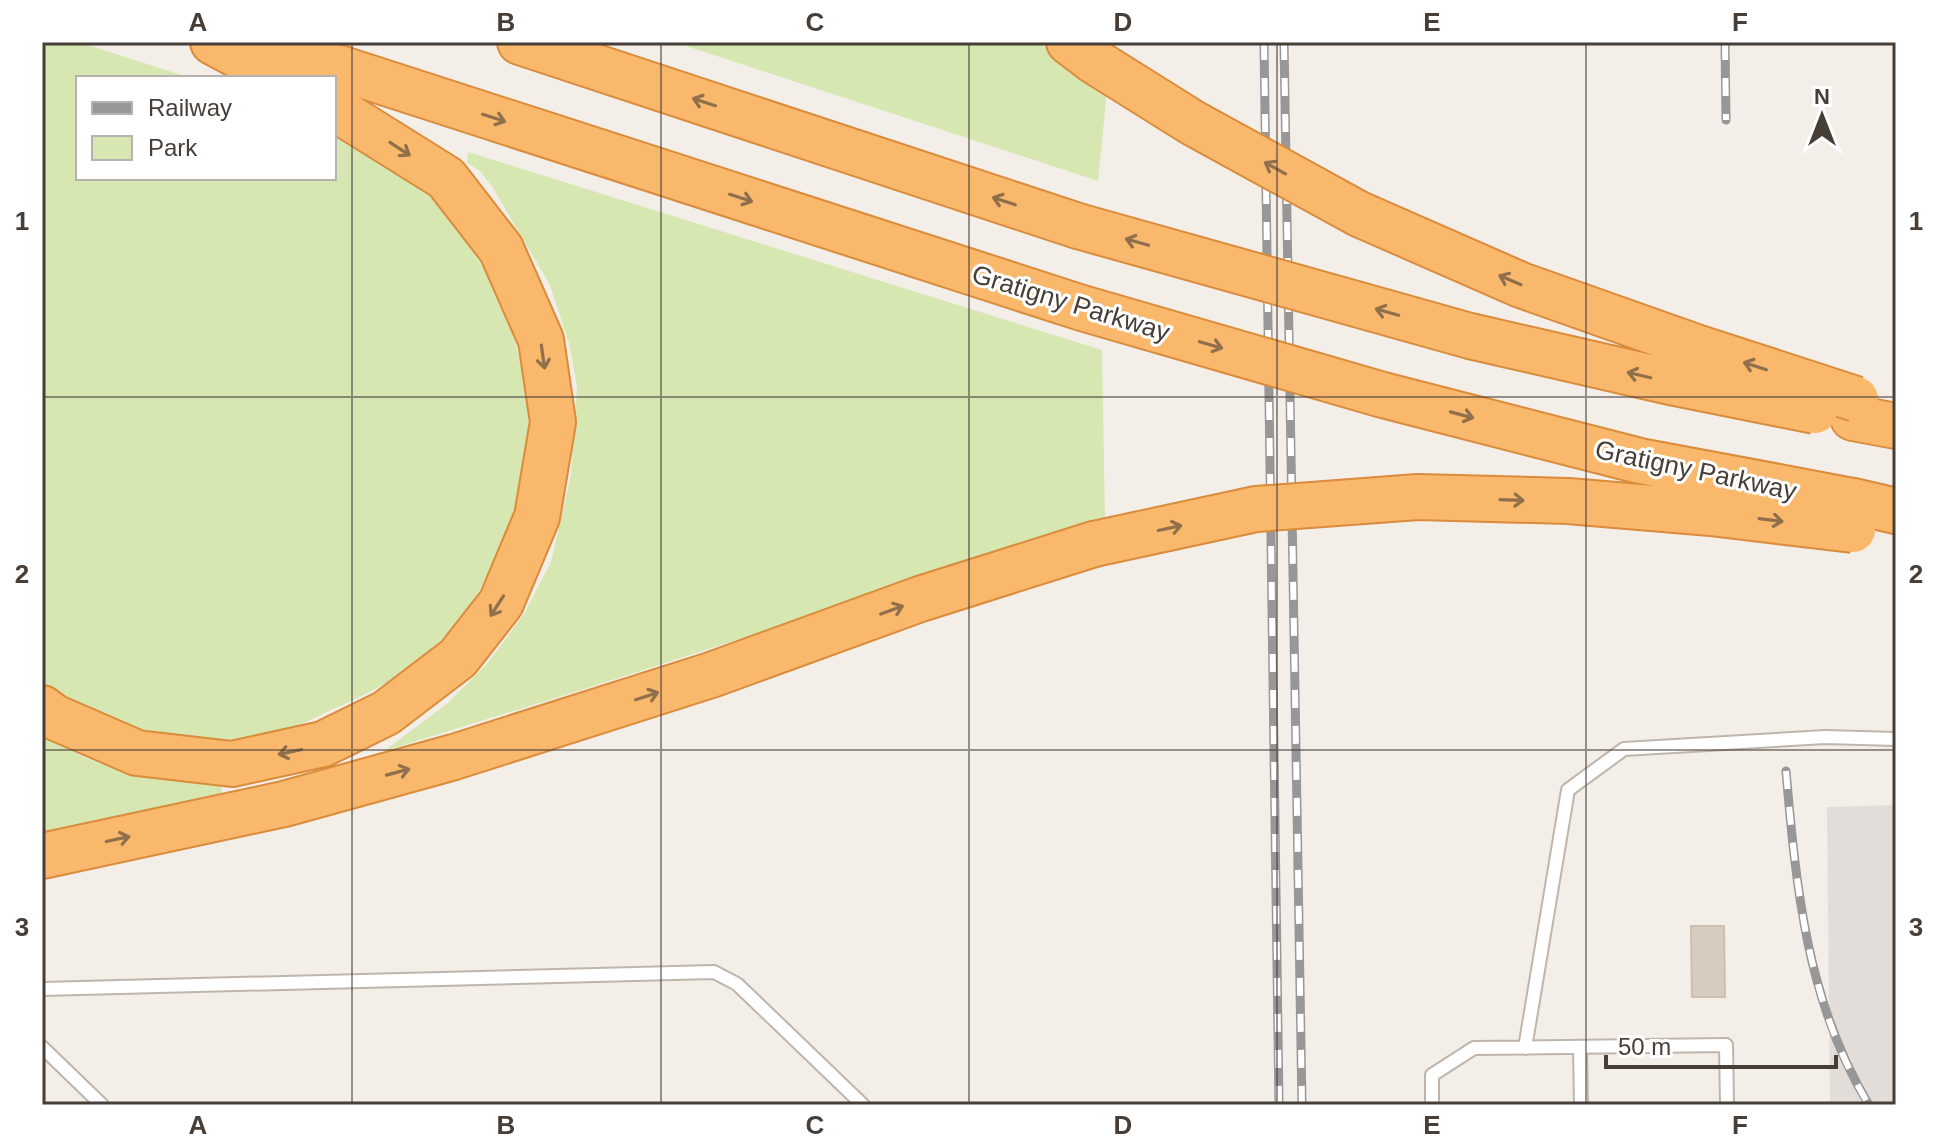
<svg xmlns="http://www.w3.org/2000/svg" width="1938" height="1147" font-family="Helvetica,sans-serif">
<style>
.industrial{fill:#e3ddd9}
.green{fill:#d6e7b1}
.building{fill:#d8cbc0;stroke:#cfbfb1;stroke-width:2}
.lines{fill:none;stroke-linecap:round;stroke-linejoin:round}
.service-casing{stroke:#bfb5aa;stroke-width:16}
.motorway-casing{stroke:#da8b3b;stroke-width:48}
.service{stroke:#fff;stroke-width:12}
.motorway{stroke:#fab86c;stroke-width:44}
.rail-casing{stroke:#979797;stroke-width:9}
.rail{stroke:#fff;stroke-width:6;stroke-dasharray:18;stroke-linecap:butt}
.motorway-bridge-casing{stroke:#da8b3b;stroke-width:48;stroke-linecap:butt}
.motorway-bridge{stroke:#fab86c;stroke-width:44}
.oneway{stroke:#8f6f4c}
.grid{fill:none;stroke:#473e37;stroke-width:2;stroke-opacity:0.55}
.labels{text-anchor:middle;stroke-width:6;stroke-linejoin:round;paint-order:stroke}
.street-label{font-size:26px;fill:#473e37;stroke:#fff}
.neatline{fill:none;stroke:#473e37;stroke-width:3}
.grid-label{font-size:26px;text-anchor:middle;font-weight:bold;fill:#473e37}
</style>
<rect width="100%" height="100%" fill="#f3eee8"/>
<path class="industrial" d="M1896 805V1105H1830L1827 807Z"/>
<path class="green" d="M42 42H78L191 78H78V178H334V130C370 151 410 171 438 203 446 211 453 222 460 232 508 298 532 371 528 453 527 464 528 478 526 489 522 506 511 523 505 539 467 629 418 674 329 711 314 717 300 726 285 731 225 751 134 738 78 709 66 702 54 694 42 687Z
M674 42H1045L1108 80 1098 181Z
M468 152 1102 350 1105 521 578 691 384 751 448 703 487 664 524 614 551 562 571 475 577 386 569 343 550 285 493 188 480 171 467 163Z
M42 732C93 771 157 783 220 783L223 795 42 836Z"/>
<path class="building" d="M1691 926H1724L1725 997H1692Z"/>
<g class="lines">
<defs>
<path id="service" d="M42 989 714 972 737 984 863 1105
M42 1047 102 1105
M1580 1047 1581 1105
M1525 1048 1568 790 1624 749 1825 737 1896 739
M1432 1105V1075L1474 1048 1726 1045 1727 1105"/>
<path id="motorway" d="M213 42 280 78
M259 42 1082 308
M520 42 1078 226
M1069 42 1094 61
M1853 418 1896 426
M1853 501 1896 511
M42 708 54 717 137 753 232 764 323 744 386 713 458 658 501 603 537 517 553 422 541 340 501 249 446 178 334 108
M42 856 284 804 454 757 711 675 920 599 1094 544"/>
</defs>
<use href="#service" class="service-casing"/>
<use href="#motorway" class="motorway-casing"/>
<use href="#service" class="service"/>
<use href="#motorway" class="motorway"/>
<defs>
<path id="rail" d="M1264 42 1279 1105
M1284 42 1302 1105
M1725 42 1726 120
M1786 771C1796 887 1807 1003 1869 1105"/>
</defs>
<use href="#rail" class="rail-casing"/>
<use href="#rail" class="rail"/>
<defs>
<path id="motorway-bridge" d="M1094 61 1193 123 1359 214 1521 285 1699 348 1856 399
M1078 226 1470 336 1675 383 1815 411
M1082 308 1383 395 1640 461 1853 501
M1094 544 1256 509 1418 497 1568 501 1711 513 1853 530"/>
</defs>
<use href="#motorway-bridge" class="motorway-bridge-casing"/>
<use href="#motorway-bridge" class="motorway-bridge"/>
</g>
<defs><path id="oneway-shaft" d="M-6 0H5M1.5-3L5.5 0L1.5 3" fill="none" stroke-width="1.6" stroke-linecap="round" stroke-linejoin="round" transform="scale(2)"/></defs>
<g class="oneway">
<use href="#oneway-shaft" transform="translate(704 102) rotate(-162)"/>
<use href="#oneway-shaft" transform="translate(494 118) rotate(18)"/>
<use href="#oneway-shaft" transform="translate(400 149) rotate(33)"/>
<use href="#oneway-shaft" transform="translate(1275 168) rotate(-151)"/>
<use href="#oneway-shaft" transform="translate(741 198) rotate(18)"/>
<use href="#oneway-shaft" transform="translate(1004 201) rotate(-162)"/>
<use href="#oneway-shaft" transform="translate(1137 242) rotate(-164)"/>
<use href="#oneway-shaft" transform="translate(1510 280) rotate(-157)"/>
<use href="#oneway-shaft" transform="translate(1387 312) rotate(-164)"/>
<use href="#oneway-shaft" transform="translate(1211 345) rotate(16)"/>
<use href="#oneway-shaft" transform="translate(543 357) rotate(82)"/>
<use href="#oneway-shaft" transform="translate(1755 366) rotate(-162)"/>
<use href="#oneway-shaft" transform="translate(1639 375) rotate(-167)"/>
<use href="#oneway-shaft" transform="translate(1462 415) rotate(15)"/>
<use href="#oneway-shaft" transform="translate(1512 500) rotate(2)"/>
<use href="#oneway-shaft" transform="translate(1771 520) rotate(7)"/>
<use href="#oneway-shaft" transform="translate(1170 528) rotate(-12)"/>
<use href="#oneway-shaft" transform="translate(497 606) rotate(123)"/>
<use href="#oneway-shaft" transform="translate(892 610) rotate(-20)"/>
<use href="#oneway-shaft" transform="translate(647 696) rotate(-18)"/>
<use href="#oneway-shaft" transform="translate(290 752) rotate(168)"/>
<use href="#oneway-shaft" transform="translate(398 772) rotate(-15)"/>
<use href="#oneway-shaft" transform="translate(118 839) rotate(-12)"/>
</g>
<path class="grid" d="M352 42V1105M661 42V1105M969 42V1105M1277 42V1105M1586 42V1105M42 397H1896M42 750H1896"/>
<g class="labels">
<g class="street-label">
<text transform="translate(1071 303) rotate(17)" y="9">Gratigny Parkway</text>
<text transform="translate(1696 470) rotate(12)" y="9">Gratigny Parkway</text>
</g>
</g>
<rect width="1938" height="1147" fill="none" stroke="#ffffff" stroke-width="88"/>
<rect x="76" y="76" width="260" height="104" fill="#ffffff" stroke="#b5b2af" stroke-width="2"/>
<rect x="92" y="102" width="40" height="12" fill="#979797" stroke="#b5b2af" stroke-width="2"/>
<text x="148" y="116" font-size="24" fill="#473e37">Railway</text>
<rect x="92" y="136" width="40" height="24" fill="#d6e7b1" stroke="#b5b2af" stroke-width="2"/>
<text x="148" y="156" font-size="24" fill="#473e37">Park</text>
<g transform="translate(1822 116)" stroke="#ffffff" stroke-width="6" paint-order="stroke">
<path d="M0-6L14 30L0 20L-14 30Z" fill="#473e37"/>
<text y="-12" font-size="22" font-weight="bold" text-anchor="middle" fill="#473e37">N</text>
</g>
<path d="M1606 1055v12h230v-12" fill="none" stroke="#473e37" stroke-width="4"/>
<text x="1618" y="1055" font-size="24" fill="#473e37" stroke="#ffffff" stroke-width="6" paint-order="stroke">50 m</text>
<rect x="44" y="44" width="1850" height="1059" class="neatline"/>
<g class="grid-label">
<text x="198" y="31">A</text>
<text x="506" y="31">B</text>
<text x="815" y="31">C</text>
<text x="1123" y="31">D</text>
<text x="1432" y="31">E</text>
<text x="1740" y="31">F</text>
<text x="22" y="230">1</text>
<text x="1916" y="230">1</text>
<text x="22" y="583">2</text>
<text x="1916" y="583">2</text>
<text x="22" y="936">3</text>
<text x="1916" y="936">3</text>
<text x="198" y="1134">A</text>
<text x="506" y="1134">B</text>
<text x="815" y="1134">C</text>
<text x="1123" y="1134">D</text>
<text x="1432" y="1134">E</text>
<text x="1740" y="1134">F</text>
</g>
</svg>
